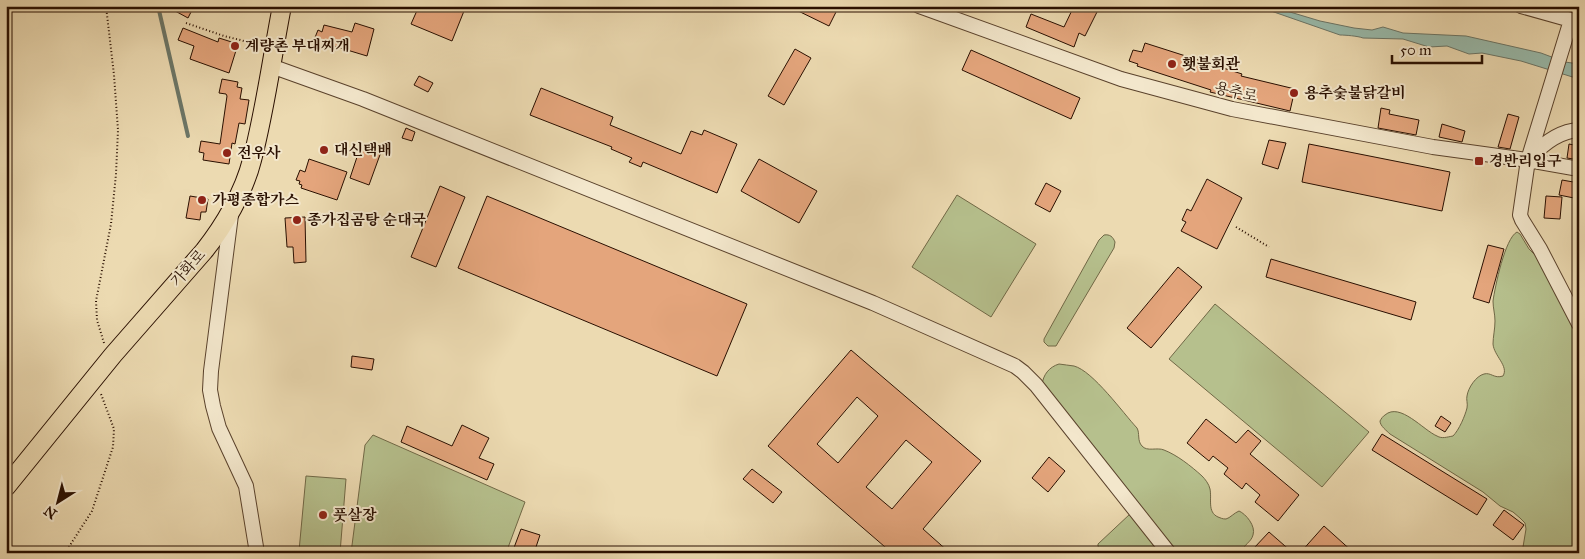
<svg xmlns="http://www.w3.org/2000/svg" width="1585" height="559" font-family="'IM FELL Great Primer','Noto Serif KR',serif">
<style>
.green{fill:#b6c08d;stroke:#706846}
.water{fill:#99bbac;stroke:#6c7667}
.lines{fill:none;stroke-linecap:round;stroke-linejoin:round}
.stream{stroke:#6c7667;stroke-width:4}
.building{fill:#e4a57c;stroke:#290f00;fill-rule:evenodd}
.minor-casing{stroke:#5a422c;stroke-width:16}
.major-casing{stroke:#290f00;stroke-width:20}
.path{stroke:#290f00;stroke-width:2;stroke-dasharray:1 2.5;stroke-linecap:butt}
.minor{stroke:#f3e7cc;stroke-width:14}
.major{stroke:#ecdab1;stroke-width:18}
.poi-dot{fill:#8f2418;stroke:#f3e7cc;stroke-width:2}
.labels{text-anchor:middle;stroke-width:4;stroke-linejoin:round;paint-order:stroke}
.poi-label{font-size:15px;font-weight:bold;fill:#290f00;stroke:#f3e7cc;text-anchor:start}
.street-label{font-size:15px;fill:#290f00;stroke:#f3e7cc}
</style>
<rect width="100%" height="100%" fill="#ecdab1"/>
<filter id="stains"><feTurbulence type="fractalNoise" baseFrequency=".004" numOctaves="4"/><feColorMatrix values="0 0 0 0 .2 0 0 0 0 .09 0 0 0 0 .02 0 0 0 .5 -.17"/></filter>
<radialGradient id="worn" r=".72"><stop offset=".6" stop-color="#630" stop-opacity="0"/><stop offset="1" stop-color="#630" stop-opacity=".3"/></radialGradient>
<path class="green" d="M957 195 1036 244 991 317 912 267Z
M1517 232 1520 234 1529 249 1542 262 1579 332V553H1522L1526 529 1525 523 1520 518 1513 512 1500 506 1483 492 1390 434C1387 431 1380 426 1380 421 1381 419 1383 416 1385 415 1400 402 1423 430 1437 436 1442 439 1447 437 1453 436 1459 430 1465 416 1467 408 1468 404 1466 399 1467 396 1468 388 1476 376 1484 374 1491 372 1494 379 1503 376 1509 366 1494 356 1493 344 1493 337 1495 329 1495 321 1495 314 1493 308 1493 301 1495 287 1505 238 1517 232Z
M1104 235C1110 234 1113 237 1115 242L1114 248 1056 346H1048L1044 342V339L1099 240Z
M1215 304 1369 432 1322 487 1169 359Z
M1059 364C1064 365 1069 365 1074 366 1093 371 1123 413 1137 428 1140 433 1137 441 1142 446 1147 452 1157 447 1164 450 1177 455 1191 466 1202 476 1205 479 1209 484 1210 489 1212 499 1207 512 1218 517 1221 518 1222 519 1226 519 1230 518 1234 513 1239 511 1246 514 1256 526 1253 535 1251 543 1243 544 1242 553H1173L1042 385C1043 375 1049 367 1059 364Z
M373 435 525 502 506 553H351L365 445Z
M306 476 346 479 340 553 299 551Z
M1130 514 1165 553H1101L1098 546V544Z"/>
<path class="water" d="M1238 6H1270L1320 21 1354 28 1372 30 1383 27 1403 33 1466 36 1541 53 1565 62 1579 64V79L1521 61 1482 53 1469 54 1447 46 1429 47 1403 39 1363 38C1358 36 1345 35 1340 35L1271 11C1259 10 1249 12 1238 6Z"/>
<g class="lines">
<path class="stream" d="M158 6 188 136"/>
</g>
<path class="building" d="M166 6H194L188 18Z
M419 6H466L452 41 411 24Z
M788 6H839L829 26Z
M1074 6H1100L1085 36 1079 33 1074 47 1026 27 1031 14 1064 27Z
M355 23 374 29 367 56 314 40 318 30 322 32 324 25 352 32Z
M183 28 218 42 219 38 238 44 229 73 190 59 194 46 178 40Z
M1145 43 1242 74 1241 76 1295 89 1290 111 1210 92 1211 90 1137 66 1138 64 1129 61 1133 50 1142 52Z
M795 49 811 58 784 105 768 96Z
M971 50 1080 98 1071 119 962 70Z
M419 76 433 83 428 92 414 85Z
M222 79 238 82 237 87 242 88 240 99 249 100 245 124 239 123 235 144 232 143 229 164 203 160 204 153 199 152 201 141 220 144 227 96 226 94 219 93Z
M541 88 613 117 610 125 681 154 691 131 702 135 704 130 737 144 717 193 643 162 641 167 629 162 632 158 611 149 612 147 530 115Z
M1381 108 1390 110 1389 114 1419 120 1416 135 1378 128Z
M1508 114 1519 117 1510 149 1498 147Z
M1442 124 1465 131 1462 142 1439 137Z
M406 128 415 132 412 141 402 138Z
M1269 140 1286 143 1278 169 1262 164Z
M1309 144 1450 172 1442 211 1302 182Z
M1569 144 1579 146V160L1567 158Z
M361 145 381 152 369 185 350 178Z
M309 159 347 172 337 200 301 188 302 185 299 184 300 181 296 180 300 170 305 172Z
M759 159 817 191 799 223 741 191Z
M1207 179 1242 198 1217 249 1181 231 1186 222 1182 220 1187 209 1191 211Z
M1562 180 1579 183V199L1559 195Z
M1046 183 1061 191 1050 212 1035 204Z
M440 186 465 197 436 267 411 257Z
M190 196 208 199 206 212H201L200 220 186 218Z
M487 196 747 304 717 376 458 268Z
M1546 196 1562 197 1560 219 1544 218Z
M305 217 306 262 294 263 293 247H287L285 218Z
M1488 245 1504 249 1489 303 1473 298Z
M1271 259 1416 302 1411 320 1266 277Z
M1178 267 1202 287 1151 348 1127 328Z
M851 350 981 461 923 529 950 553H892L768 446ZM857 397 878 416 838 463 817 444ZM906 440 932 462 892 509 866 487Z
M352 356 374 359 372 370 351 367Z
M1441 416 1451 423 1445 432 1435 426Z
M1206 419 1236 443 1248 430 1261 441 1250 454 1299 495 1278 521 1255 502 1260 495 1246 483 1242 489 1224 474 1228 468 1213 456 1209 461 1187 443Z
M462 425 489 438 479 458 494 464 487 480 401 442 407 426 452 446Z
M1382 434 1487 499 1477 515 1372 450Z
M1049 457 1065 471 1048 492 1032 478Z
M752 469 782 492 773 503 743 479Z
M1504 510 1524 525 1513 540 1493 525Z
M1324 526 1354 553H1300Z
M521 529 540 535 534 553H512Z
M1269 532 1293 553H1260L1254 548Z"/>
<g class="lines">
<defs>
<path id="minor" d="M919 6 1121 79 1232 109 1433 147 1528 160 1579 169
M1521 6 1571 20 1528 160 1520 215 1522 220 1540 249 1579 324
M271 66 363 99 873 303 1015 366 1023 372 1036 385 1169 553
M1531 157C1543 144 1559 131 1579 130
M231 215 211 371 210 390 213 406 219 428 246 486 257 553"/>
<path id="major" d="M6 487 113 355 204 251C224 226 244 192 252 160 265 111 272 57 282 6"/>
</defs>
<use href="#minor" class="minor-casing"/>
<use href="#major" class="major-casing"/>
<path class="path" d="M186 23 224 36 260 45
M1236 227 1269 247
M104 343 97 320 96 301 111 224 116 174 118 130 114 75 106 6
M65 553 92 511 113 447 114 429 101 394"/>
<use href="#minor" class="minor"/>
<use href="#major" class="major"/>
</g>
<g class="poi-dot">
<circle cx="235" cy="46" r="5"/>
<circle cx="1172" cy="64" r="5"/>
<circle cx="1294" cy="93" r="5"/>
<circle cx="324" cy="150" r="5"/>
<circle cx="227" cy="153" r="5"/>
<rect x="1474" y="156" width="10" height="10" rx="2.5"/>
<circle cx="202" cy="200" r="5"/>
<circle cx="297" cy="220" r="5"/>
<circle cx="323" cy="515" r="5"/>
</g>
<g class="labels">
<g class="poi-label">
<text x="245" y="51">계량촌 부대찌개</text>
<text x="1182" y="69">횃불회관</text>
<text x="1304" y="98">용추숯불닭갈비</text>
<text x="334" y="155">대신택배</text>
<text x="237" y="158">전우사</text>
<text x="1489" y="166">경반리입구</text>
<text x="212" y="205">가평종합가스</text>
<text x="307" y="225">종가집곰탕 순대국</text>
<text x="333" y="520">풋살장</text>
</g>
<g class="street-label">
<text transform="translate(1236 92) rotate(12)" y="5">용추로</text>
<text transform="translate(188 268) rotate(-48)" y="5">가화로</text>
</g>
</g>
<rect width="1585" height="559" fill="none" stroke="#ecdab1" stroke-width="25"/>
<rect x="8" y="8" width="1570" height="544" fill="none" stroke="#290f00" stroke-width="2.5"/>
<rect x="12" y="12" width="1560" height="534" fill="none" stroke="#290f00"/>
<g transform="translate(58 502) rotate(216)" stroke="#f3e7cc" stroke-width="4" paint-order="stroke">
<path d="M0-4L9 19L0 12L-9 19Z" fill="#290f00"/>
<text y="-8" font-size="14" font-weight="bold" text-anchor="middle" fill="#290f00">N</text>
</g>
<path d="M1392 55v8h90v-8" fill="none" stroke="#290f00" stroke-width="2.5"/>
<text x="1400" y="55" font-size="15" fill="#290f00" stroke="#f3e7cc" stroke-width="4" paint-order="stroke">50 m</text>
<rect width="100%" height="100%" filter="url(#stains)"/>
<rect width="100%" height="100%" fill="url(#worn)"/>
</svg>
